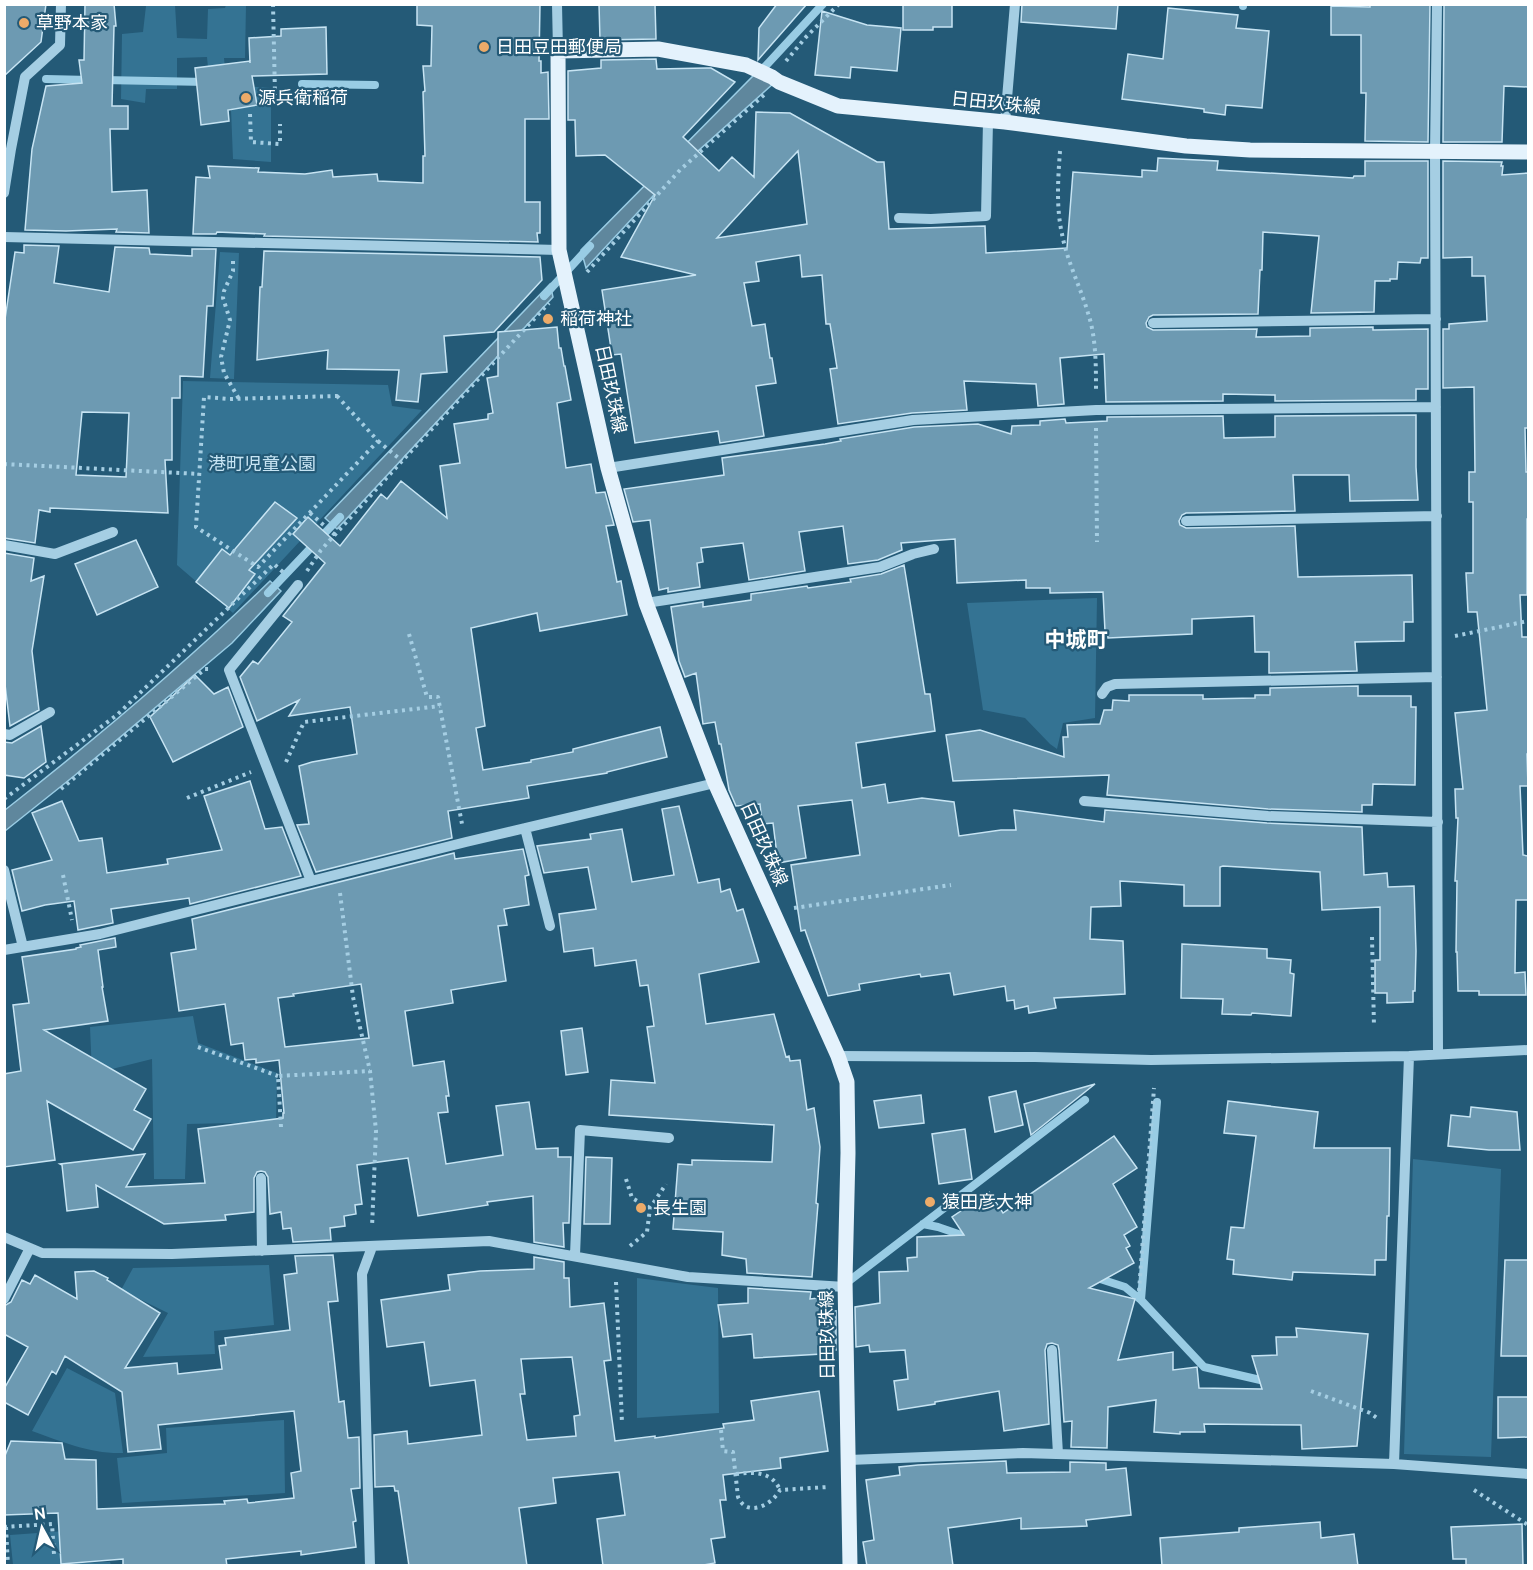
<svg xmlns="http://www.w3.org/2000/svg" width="1533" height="1570" font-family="Ubuntu,'Noto Sans JP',sans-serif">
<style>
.green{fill:#347393}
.water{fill:#5f879d;stroke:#99cce4;stroke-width:1.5}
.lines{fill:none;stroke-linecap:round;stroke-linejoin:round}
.stream{stroke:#99cce4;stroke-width:8}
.building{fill:#6d9ab2;stroke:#c7e4f3;stroke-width:1.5;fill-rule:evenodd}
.path{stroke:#a5cee3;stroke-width:4;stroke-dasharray:3 4.5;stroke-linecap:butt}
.minor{stroke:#a5cee3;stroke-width:10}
.major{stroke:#e4f2fc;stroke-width:15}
.poi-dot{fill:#edab69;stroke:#245a77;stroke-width:2}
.labels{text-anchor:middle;stroke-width:4.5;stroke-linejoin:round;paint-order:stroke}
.poi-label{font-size:18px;fill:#fff;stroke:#245a77;text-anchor:start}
.street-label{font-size:18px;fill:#fff;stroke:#245a77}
.park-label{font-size:18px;fill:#c7e4f3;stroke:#245a77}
.quarter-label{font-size:21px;font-weight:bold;fill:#fff;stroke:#245a77}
</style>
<rect width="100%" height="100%" fill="#245a77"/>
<path class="green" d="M135 5H175L177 38 207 39 208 9 225 8 226 5H246L245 58H224L227 90 210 89 207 57 177 58V89H146L145 103 121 99 122 34 143 32 146 6Z
M230 85 271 88V162L233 159Z
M220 252 239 253 234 379 210 378Z
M183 381 388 385 392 406 422 410 233 613 177 565Z
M1097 598 1095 718 1063 723 1057 749 1050 744 1025 718 983 710 967 603Z
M193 1016 198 1043 277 1073 276 1122 187 1124 185 1179H154L152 1059 92 1074 90 1027Z
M1413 1159 1501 1169 1491 1457 1404 1454Z
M269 1265 274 1325 214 1331 215 1354 143 1357 168 1313 121 1290 133 1268Z
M637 1278 718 1288 719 1413 637 1418Z
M67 1368 115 1393 123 1453C90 1454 63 1442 32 1431Z
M284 1420 285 1493 122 1503 117 1458 167 1453 166 1428Z
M79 1530 82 1563 110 1562 111 1565H13L10 1535Z"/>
<path class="water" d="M755 74 774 83 680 167 586 268 581 250Z
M550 284 553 297 337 529 325 518Z
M270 581 281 591 232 643 74 776 5 831V810C97 738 186 663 270 581Z"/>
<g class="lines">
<path class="stream" d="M1243 6V4
M760 72 823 4
M46 79 90 80
M103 80 207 82
M302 84 375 85
M544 296 590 246
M268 593 340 517
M1157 1102 1141 1300 1204 1367 1269 1382
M923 1224 938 1227 973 1239
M1094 1277 1125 1287 1141 1300
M845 1284 1085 1100"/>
</g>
<path class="building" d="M4 4H46L41 42 4 76Z
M85 4H114L116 26H114L112 106H128V129H110L112 192 147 190 149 233 116 232 117 229 66 231 25 230 32 149 46 86 82 83 79 60H84Z
M417 4H540L539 61H541V73L548 72 549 119H525V202H540V233H537L538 242 264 236 265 234 217 232 216 234H193L196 177 210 178 208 166 259 168 258 172 305 174 332 170 333 177 377 174 378 181 423 183V156H425L423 92 425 91 423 66H431L432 26 417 25Z
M599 4H655L656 39 600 40Z
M777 4H807L758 60 759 28Z
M903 4H952V27H933V30H903Z
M1022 4H1118L1116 29 1021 22Z
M1370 4H1430L1428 142 1365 141 1366 93H1361V35H1331V6L1370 7Z
M1444 4H1528V87L1504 86 1502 142H1443Z
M1168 8 1238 15 1236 28 1269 31 1262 108 1226 105 1225 115 1204 112V109L1122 99 1128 54 1163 59Z
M822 11 867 25 901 28 897 71 851 67 850 78 815 75Z
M326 27 327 74 252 76 257 105 228 110 229 121 201 125 195 68 250 61V63L249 38 281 36V29Z
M656 59 657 69 707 68H711L735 82 683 137 719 171 732 157 754 177 756 112 790 113 877 162H884L889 229 985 226 986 253 1067 248 1073 172 1142 177V170L1157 171 1158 158 1218 161 1217 170 1353 178 1354 176H1365V161H1428V258H1421L1420 263 1398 262 1397 279H1390V281H1375L1374 312 1311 313 1319 236 1263 232 1262 270H1260L1258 314 1153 315 1149 317 1146 323 1147 327 1153 330 1257 329 1256 337 1310 336V328L1373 327V330L1428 329V389H1416V400L1275 401V395L1223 394V401L1106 402 1104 354 1060 358 1064 404 1038 406 1036 384 964 381 967 410 912 413 838 424 830 369 837 368 830 324H826L822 275 802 277 800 255 756 262 759 281 744 283 752 326 765 324 770 358H772L776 383 756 386 764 436 720 443 718 431 635 443 621 354 612 355 602 290 696 275 621 257 655 195 605 155 576 156 575 120H568V71L601 68V60ZM798 151 807 224 717 238 764 187Z
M1443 161 1502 162 1501 166H1503L1502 175 1528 173V428H1525L1526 472H1528V519H1527V595H1520L1522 637H1528V754H1527L1528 786H1520L1523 855 1528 856V900H1516L1515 973 1525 972 1526 995H1479V991H1458L1457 952H1456L1457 881H1455L1458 818H1456L1455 789H1463L1455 713 1487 710 1477 612H1468L1466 573H1473V502H1469V472H1475L1474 387 1443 388V329H1449V324L1487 321 1485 276H1472V257L1443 258Z
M24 245 59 246 54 283 109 292 115 247 149 248 150 254 192 256V249H216L213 306H207L203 377 180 376V398H172V460H165L168 513 50 508V512L39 510 35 543 4 538V326L15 252 24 253ZM82 412 129 413 126 477 76 475Z
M264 251 540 257 542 280 494 332 444 336 447 372 421 374 418 402 396 400 399 370 327 369 328 350 257 360 260 287H262Z
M557 327 559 348H561L564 366H565L571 400 557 403 566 468 591 464 596 493 605 492 614 525 606 526 617 582 621 581 627 615 540 631 537 613 471 628 485 726 476 728 483 770 531 762V760L573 752V749L660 727 667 757 607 772V773L527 786 529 798 448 811 452 838 316 872 297 825 309 824 299 766 312 762 357 754 350 707 289 716 299 700 257 721 240 677 253 661 258 664 292 622 283 616 325 563 293 534 308 517 340 546 381 494 387 499 401 481 447 518 440 466 460 463 454 424 488 419V414L493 413 487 378 498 376V332Z
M1416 415V467L1418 500 1350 501 1349 475H1293L1295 511 1186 513 1182 515 1179 521 1180 525 1186 528 1295 526 1298 577 1412 575 1413 622H1404V641L1355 642 1357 671 1269 673V652H1255L1254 616 1192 619V634L1108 638 1107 632 1105 631 1103 592 1050 593V588H1026V580L957 583 955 539 901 543 902 550 878 560 848 564 843 526 799 532 805 571 749 580 743 543 701 548 703 562 697 563 700 587 668 592V588L659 590 650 520 633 522 624 489 724 475 722 458 825 444 841 441 840 439 914 427 978 424 1011 434 1012 426 1040 425V421L1065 419 1066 423 1107 421V417L1223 416 1224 438 1275 437V416Z
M275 502 297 518 249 570 255 574 229 608 196 582 222 549 230 555Z
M136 540 158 587 97 615 75 564Z
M4 553 34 558 31 581 44 576 32 651 39 710 10 726 4 676Z
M904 565 925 694H930L935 731 856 743 862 788 885 784 888 803 922 798 954 802 959 836 1001 830H1016L1014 810 1104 822 1105 810 1267 823 1362 827 1364 875 1387 873 1388 887 1414 886 1416 951 1415 991H1413V1002L1387 1003V993H1375V960H1380V907L1322 910 1320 872 1223 866 1220 867V906H1184V885L1120 881 1121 906 1091 907 1090 939 1123 941 1125 994 1054 998 1056 1008 1029 1013 1028 1006 1015 1009 1014 1000 1007 1001 1005 986 954 995 950 973 921 977 920 974 859 984 860 990 828 996 805 930 801 931 791 865 860 855 852 800 798 806 806 858 778 863 773 823 762 824 760 804 736 806 729 790 721 744H719L715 722 703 724 696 673 685 677 679 661 671 607 703 602V607L751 600V594L807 586 808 588 851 582 850 579 881 574Z
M195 675 214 694 228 687 243 727 173 762 150 717Z
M1358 686V696H1411V707H1416L1415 785 1373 784 1372 805H1362V812L1268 809 1107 795 1109 775 953 781 946 735 980 730 1064 757 1063 737H1068L1067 725 1100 724 1104 710H1112L1113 700 1129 701V695H1203V699L1255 698V695H1270V688Z
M41 726 46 762 24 778 4 775V742L12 743Z
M250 781 265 829 282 827 301 876 190 904 189 898 111 909 113 923 78 930 74 901 45 905 22 911 12 870 52 860 32 813 62 801 79 841 102 838 107 873 168 864 167 859 222 850 204 796Z
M679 806 698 883 719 879 721 892 730 889 737 911 743 909 759 962 699 974 706 1024 774 1014 786 1057 789 1056 790 1061 800 1060 807 1110 814 1108 820 1147 816 1203 818 1204 812 1277 747 1273 746 1259 722 1255 723 1232 673 1229 678 1164 692 1165V1160L772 1162 774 1125 609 1115 611 1080 655 1083 647 1027 654 1026 648 985 640 986 636 960 595 966 593 948 564 952 559 914 596 909 588 867 544 873 537 846 591 839 590 834 622 829 632 882 674 875 662 809Z
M523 849 529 875 525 876 529 905 504 909 507 925 498 926 506 981 451 990 453 1003 405 1011 413 1066 444 1061 449 1096H446L448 1112 438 1113 446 1164 503 1155 496 1106 529 1102 536 1149 558 1148V1157H571L569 1223H563L564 1247 534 1242 533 1196 487 1202 488 1205 418 1216 408 1158 357 1165 362 1204 355 1205 356 1214 344 1216 345 1226 330 1228 331 1240 293 1242 291 1228 283 1229 281 1212 270 1214 268 1177 265 1172 261 1171 257 1172 254 1178V1212L225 1215 226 1220 164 1224 96 1185 98 1207 67 1211 62 1165 60 1164 145 1154 126 1187 205 1183 198 1129 283 1118V1113H284L279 1060 256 1063V1059L245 1060 243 1043 231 1045 225 1004 179 1011 171 953 196 949 192 919 454 853 455 859ZM361 984 369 1038 285 1047 278 998 294 996 293 994Z
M115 938 116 947 98 950 103 987H102L108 1021 44 1030 146 1089 134 1110 151 1119 133 1150 47 1101 55 1160 4 1167V1074L21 1071 13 1005 29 1003 22 957 76 949V948L81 947 80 945Z
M1182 944 1267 949V958L1291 960 1290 973 1294 974 1291 1016 1252 1013 1251 1015 1222 1014 1223 999 1181 998Z
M582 1028 588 1072 566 1075 561 1031Z
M1095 1084 1031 1135 1024 1104Z
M1016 1091 1023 1125 995 1132 989 1097Z
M921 1095 924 1123 879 1128 874 1101Z
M1228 1101 1318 1112 1314 1148H1390L1389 1216H1387L1386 1260H1375V1275L1293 1272 1292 1280 1233 1274 1234 1260 1227 1259 1231 1227 1244 1228 1256 1136 1224 1133Z
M1471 1107 1517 1112 1520 1150H1489L1448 1146 1451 1115 1470 1117Z
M965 1129 972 1179 939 1184 932 1134Z
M1114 1136 1137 1168 1113 1184 1137 1227 1124 1235 1130 1246 1126 1248 1134 1263 1089 1288 1135 1299 1118 1360 1173 1352V1370L1197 1367 1199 1388 1262 1389 1252 1356 1277 1355 1276 1337H1297L1296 1328 1368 1334 1357 1446 1302 1449 1301 1425 1204 1424 1205 1432H1180V1434L1154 1432 1156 1400 1108 1407 1107 1448 1071 1447 1072 1421 1064 1422 1059 1350 1058 1345 1052 1343 1047 1344 1045 1350 1049 1424 1004 1431 999 1391 935 1402V1404L898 1410 894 1381 908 1379 905 1350 870 1352 869 1345 856 1347 855 1307 880 1303 879 1272 908 1271 907 1258 917 1257V1237L964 1235 952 1217 989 1192 1003 1213Z
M586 1157 612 1158 610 1224H584Z
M333 1255 338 1301 328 1302 339 1402 344 1401 348 1438 359 1437 360 1488 351 1489 356 1521 353 1522 356 1547 301 1555V1551L226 1559 227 1566H123V1559L61 1564 58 1513 4 1515V1458L11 1441 62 1443 65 1459 96 1460 97 1509 225 1504 224 1501 247 1499 248 1503 294 1498 291 1473 301 1471 294 1411 158 1425 161 1449 128 1452 122 1392 65 1356 56 1374 52 1371 28 1415 4 1402V1389L28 1347 4 1334V1306L11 1302 22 1280 30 1284 35 1275 77 1299 75 1272 94 1271 108 1278 107 1280 160 1313 125 1368 177 1363 178 1374 222 1369 219 1346 226 1345 225 1338 290 1330 284 1275 297 1273 295 1256Z
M534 1257 564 1262V1278H569L570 1307 604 1303 611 1360 604 1361 615 1441 655 1436V1438L724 1428 723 1424 754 1420 751 1401 819 1391 828 1451 780 1458 781 1468 723 1475 726 1500H720L725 1537 711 1539 715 1563 698 1566H603L597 1519 625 1515 619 1472 553 1478 556 1503 519 1508 527 1566H409L398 1491H395L394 1486 375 1487 374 1435 407 1431 408 1444 482 1435 475 1380 430 1386 424 1342 387 1347 381 1300 450 1290 448 1275 480 1271 534 1269ZM572 1357 580 1415 574 1416 576 1436 527 1440 520 1394H525L521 1359Z
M1505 1260H1528V1356H1501Z
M748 1288 811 1292 810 1299 818 1298 820 1314 836 1311V1350L822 1352V1354L754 1358 752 1334 723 1337 718 1305 748 1303Z
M1498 1397H1528V1437L1498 1438Z
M1006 1461 1007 1473 1070 1472V1462L1106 1463V1470L1126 1468 1131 1515 1086 1520 1087 1526 1021 1529V1518L948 1528 953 1566H867L863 1542 874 1540 866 1480 900 1475 899 1467 918 1465Z
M1320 1522 1321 1538 1354 1534 1358 1566H1162L1160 1538 1239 1532V1528Z
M1522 1524 1523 1566H1466V1559H1453L1451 1527Z"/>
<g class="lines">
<path class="path" d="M273 4 275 95
M786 61 806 37 839 4
M250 114 251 142 280 144V124
M1060 151C1058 179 1056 207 1062 234 1067 261 1080 286 1088 313 1096 337 1096 365 1096 390
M233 261V271L224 291 223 298 230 320 221 357 224 373 239 399
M587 272 680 170 764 95
M337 396 378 441 258 567 196 527 204 397 230 399Z
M1096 428 1097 542
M378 441 402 461
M4 464 199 474
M310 513 335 535
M307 571 321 550 402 461 549 303
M409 634 427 697H438L462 824
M1455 636 1528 621
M286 762 304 722 440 706
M61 789 205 669H212
M187 798 251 772
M4 799 117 715 274 564 284 573
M63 875 72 920
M340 893 353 997 370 1071 376 1131 372 1227
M794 908 951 885
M1372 937 1374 1027
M198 1047 278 1076
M281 1127 278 1076 370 1071
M626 1179 632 1198 650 1208
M630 1246 647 1232 650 1208 666 1184
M616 1282 622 1423
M1139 1291 1154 1088
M1311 1391 1370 1413 1377 1418
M721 1430 723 1451 733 1452 738 1497C747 1518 772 1505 780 1490L828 1487
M736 1474C753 1472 772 1471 780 1490
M1474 1490 1528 1525
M4 1527 52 1524 54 1554
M6 1527 8 1566"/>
<path class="minor" d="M557 4 558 51
M1437 4 1435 152 1438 1054
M1005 122 1015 4
M4 193 11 149 25 77 60 45 61 4
M899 218 931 219 986 216 988 121
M4 237 559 250
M1153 323 1436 319
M608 468 913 420 1096 410 1436 407
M1186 521 1437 516
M4 545 55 554 113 532
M298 585 229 670 311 881
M646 603 880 567 913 554 934 549
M1102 694 1107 687 1115 684 1437 677
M4 734 10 735 50 712
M1084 801 1268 816 1438 822
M525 828 550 926
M4 870 23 947
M4 950 100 934 466 842 715 783
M838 1056 1035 1057 1151 1060 1409 1056 1528 1050
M261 1178 262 1251
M4 1237 42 1253 172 1254 489 1241 688 1277 845 1287
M575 1255 580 1130 669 1138
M4 1299 30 1248
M1052 1350 1058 1454
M849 1460 1023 1453 1394 1464 1528 1474
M1394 1464 1409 1056
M370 1566 362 1274 372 1247"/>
<path class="major" d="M850 1566 845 1280 848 1153 847 1082 838 1056 715 783 646 603 608 468 559 250 558 51 658 49 746 65 772 77 779 82 838 106 1005 122 1186 146 1250 150 1528 152"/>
</g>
<g class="poi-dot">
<circle cx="24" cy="23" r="6"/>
<circle cx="484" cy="47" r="6"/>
<circle cx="246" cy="98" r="6"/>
<circle cx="548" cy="319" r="6"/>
<circle cx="930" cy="1202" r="6"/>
<circle cx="641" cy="1208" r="6"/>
</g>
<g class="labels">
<g class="poi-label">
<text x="36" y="29">草野本家</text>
<text x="496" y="53">日田豆田郵便局</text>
<text x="258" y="104">源兵衛稲荷</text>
<text x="560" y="325">稲荷神社</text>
<text x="942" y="1208">猿田彦大神</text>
<text x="653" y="1214">長生園</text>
</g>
<g class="street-label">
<text transform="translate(996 103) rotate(6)" y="6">日田玖珠線</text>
<text transform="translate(611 389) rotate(78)" y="6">日田玖珠線</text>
<text transform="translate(764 844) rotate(66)" y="6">日田玖珠線</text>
<text transform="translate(827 1335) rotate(-91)" y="6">日田玖珠線</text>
</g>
<g class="park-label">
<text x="262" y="470">港町児童公園</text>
</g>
<g class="quarter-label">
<text x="1076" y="647">中城町</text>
</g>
</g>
<rect width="1533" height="1570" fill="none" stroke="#ffffff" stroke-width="12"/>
<g transform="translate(42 1528) rotate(352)" stroke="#245a77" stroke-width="4.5" paint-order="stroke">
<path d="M0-4.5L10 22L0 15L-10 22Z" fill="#ffffff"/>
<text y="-9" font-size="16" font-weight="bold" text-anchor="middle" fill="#ffffff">N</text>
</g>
</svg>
